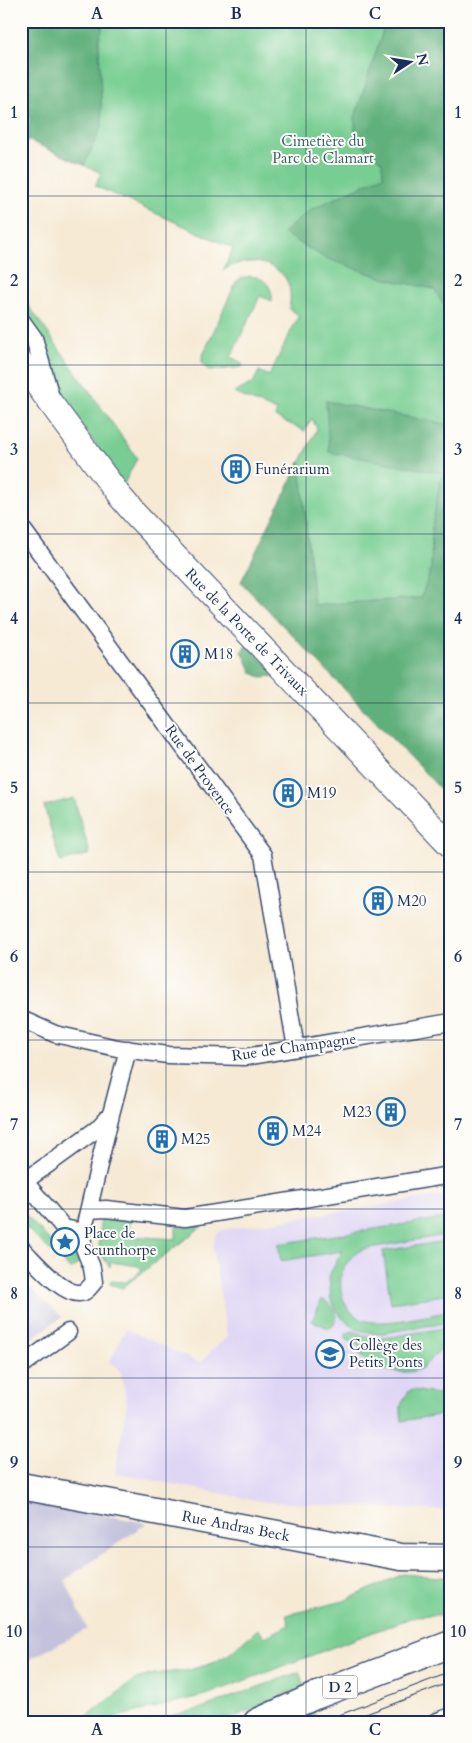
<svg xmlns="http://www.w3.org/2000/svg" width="472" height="1743" font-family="Cardo,serif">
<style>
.built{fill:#dfd5f5}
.industrial{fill:#c3c1db}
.green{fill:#77cd92;stroke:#497e78}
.forest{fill:#61b07c;stroke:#3e706d}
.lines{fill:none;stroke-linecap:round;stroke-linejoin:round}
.street-casing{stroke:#3c4b70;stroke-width:19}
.secondary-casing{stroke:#3c4b70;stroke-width:26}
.primary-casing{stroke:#3c4b70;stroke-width:29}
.street{stroke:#fff;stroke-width:16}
.secondary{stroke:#fff;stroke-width:24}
.primary{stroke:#fff;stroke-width:26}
.tram{stroke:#1b2f5e;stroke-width:1}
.grid{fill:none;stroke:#1b2f5e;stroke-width:1;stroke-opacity:0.55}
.labels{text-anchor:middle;stroke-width:4;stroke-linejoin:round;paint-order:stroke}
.shield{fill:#fdfcf7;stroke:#5f6c8c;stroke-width:1}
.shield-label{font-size:14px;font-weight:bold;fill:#1b2f5e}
.park-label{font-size:15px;fill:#375e6e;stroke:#fdfcf7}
.poi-label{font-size:15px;fill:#1b2f5e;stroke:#fdfcf7;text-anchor:start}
.street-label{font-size:15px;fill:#1b2f5e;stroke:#fdfcf7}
.neatline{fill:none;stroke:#1b2f5e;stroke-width:2}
.grid-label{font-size:16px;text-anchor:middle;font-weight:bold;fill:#1b2f5e}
</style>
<rect width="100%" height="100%" fill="#fdfcf7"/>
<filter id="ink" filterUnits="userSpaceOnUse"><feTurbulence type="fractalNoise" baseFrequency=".02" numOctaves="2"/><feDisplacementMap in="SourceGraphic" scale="10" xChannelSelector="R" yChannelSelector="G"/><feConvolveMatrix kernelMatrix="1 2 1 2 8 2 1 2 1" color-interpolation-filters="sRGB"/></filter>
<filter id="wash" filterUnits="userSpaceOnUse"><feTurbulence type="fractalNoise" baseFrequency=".0096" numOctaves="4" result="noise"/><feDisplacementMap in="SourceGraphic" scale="20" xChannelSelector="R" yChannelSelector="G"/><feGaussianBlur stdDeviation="1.12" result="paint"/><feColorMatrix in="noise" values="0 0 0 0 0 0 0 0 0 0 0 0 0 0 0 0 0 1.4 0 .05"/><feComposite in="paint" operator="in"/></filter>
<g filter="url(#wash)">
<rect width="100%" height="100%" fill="#f6ead5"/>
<path class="built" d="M451 1194V1511L265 1502 115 1473 127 1403 121 1373 116 1366 109 1362 126 1329 200 1363 213 1349 227 1337 213 1249 216 1234 222 1230Z"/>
<path class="industrial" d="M21 1280 62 1317 21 1346Z
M21 1500 147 1523 65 1580 87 1629 21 1664Z"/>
<path class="green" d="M21 21H451V799L241 582 317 429 312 418 305 431 275 417 277 411 234 393 253 383 259 371 269 376 299 315 289 309C291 300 291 287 286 279 273 259 240 257 223 271L233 248 95 186 101 173 28 140 21 154Z
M250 276C264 277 273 286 272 301L260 296 231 357 242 363V367L209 371 202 364V357L236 282 241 278Z
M21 295 137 458 124 484 21 341Z
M74 798 90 854 60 862 44 806Z
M21 1210 52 1243 59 1247 66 1235 72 1240 80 1262 71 1270 21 1223Z
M451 1217V1234L369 1248C361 1250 355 1252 350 1259 333 1277 340 1311 363 1320 382 1327 429 1315 451 1311V1322L377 1334 356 1329 341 1317 331 1300 329 1276 342 1251 281 1261 278 1244Z
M105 1219 130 1221 128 1236 176 1239V1227H189L200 1225 201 1227 122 1288 110 1284 111 1281 126 1282 142 1270 138 1266 111 1262 110 1267C97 1251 97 1239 101 1220Z
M451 1240V1294L391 1303 383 1251Z
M322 1299C334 1306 342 1314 332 1327L329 1328 312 1321Z
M451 1327V1344C438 1349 433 1358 423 1367 418 1371 411 1372 405 1372 383 1372 374 1368 359 1353L362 1348 346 1339V1334L353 1331 377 1339Z
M413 1390 435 1394 451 1390V1413L402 1421C400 1406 400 1404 409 1391Z
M403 1574 451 1578V1614L416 1616 209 1694 96 1722H75L90 1714 136 1679 155 1674 189 1670 213 1663 229 1654 258 1629 265 1637 289 1625 286 1615 344 1601Z
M299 1672 304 1686 223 1722H146L199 1709Z
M314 1711 318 1722H290Z"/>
<path class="forest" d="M21 21H104L99 40 102 126 84 165 28 140 31 118 21 99Z
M386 21H451V317L434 289 386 279 325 258 283 233 310 210 383 176 382 162 355 137V117Z
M451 368V800L241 582 300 462 314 605 421 598 431 569 432 525 442 473 329 452 326 401 450 425Z
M248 645 279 676 261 677 252 673 242 651Z"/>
</g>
<g filter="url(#ink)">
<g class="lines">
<defs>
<path id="street" d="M21 320 34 338 51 397
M21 527 263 855 296 1048
M21 1019 55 1034 117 1048 168 1055 245 1057 451 1022
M21 1184 97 1129 111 1114
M89 1210 106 1209 185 1218 451 1175
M86 1220 111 1114 128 1049
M21 1248C34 1260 61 1294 79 1293 86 1293 90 1287 94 1282 93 1276 93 1270 91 1265 86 1253 81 1245 83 1232L64 1228 25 1182
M21 1366 68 1332
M435 1722 451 1716"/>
<path id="secondary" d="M21 363 118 494 135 514 451 846"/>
<path id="primary" d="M21 1486 401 1557 451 1558
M257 1722 315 1696 451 1644"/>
</defs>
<use href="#street" class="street-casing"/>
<use href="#secondary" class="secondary-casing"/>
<use href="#primary" class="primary-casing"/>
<use href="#street" class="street"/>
<use href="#secondary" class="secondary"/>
<use href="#primary" class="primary"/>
<path class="tram" d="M21 1712 30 1722
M321 1722 451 1672
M345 1722 451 1682"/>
</g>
</g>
<path class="grid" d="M166 21V1722M306 21V1722M21 196H451M21 365H451M21 534H451M21 703H451M21 872H451M21 1040H451M21 1209H451M21 1378H451M21 1547H451"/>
<defs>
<symbol id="building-ring" viewBox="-11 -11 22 22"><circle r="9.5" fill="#fdfcf7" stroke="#1f6fb2" stroke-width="1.5"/><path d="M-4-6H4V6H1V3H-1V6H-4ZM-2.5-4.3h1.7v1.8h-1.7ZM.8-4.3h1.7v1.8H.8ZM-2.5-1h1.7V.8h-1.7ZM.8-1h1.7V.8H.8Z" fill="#1f6fb2"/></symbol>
<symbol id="sight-ring" viewBox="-11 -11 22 22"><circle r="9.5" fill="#fdfcf7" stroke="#1f6fb2" stroke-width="1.5"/><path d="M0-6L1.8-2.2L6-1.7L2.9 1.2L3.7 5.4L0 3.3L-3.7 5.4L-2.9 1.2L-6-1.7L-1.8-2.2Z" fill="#1f6fb2"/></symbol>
<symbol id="school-ring" viewBox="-11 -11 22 22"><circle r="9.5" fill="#fdfcf7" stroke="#1f6fb2" stroke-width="1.5"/><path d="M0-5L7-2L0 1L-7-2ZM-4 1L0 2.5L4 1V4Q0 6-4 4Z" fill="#1f6fb2"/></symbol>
</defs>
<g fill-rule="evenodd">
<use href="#building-ring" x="220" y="453" width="32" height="32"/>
<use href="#building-ring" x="169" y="638" width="32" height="32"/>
<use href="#building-ring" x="272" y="777" width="32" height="32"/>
<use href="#building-ring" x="362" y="885" width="32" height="32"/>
<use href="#building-ring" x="375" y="1096" width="32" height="32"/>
<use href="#building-ring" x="257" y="1115" width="32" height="32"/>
<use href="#building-ring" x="146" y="1123" width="32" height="32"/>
<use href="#sight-ring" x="49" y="1226" width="32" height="32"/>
<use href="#school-ring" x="314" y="1338" width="32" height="32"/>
</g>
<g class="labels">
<rect class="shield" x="322.5" y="1675.5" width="35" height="23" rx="4"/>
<g class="shield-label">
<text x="340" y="1692">D 2</text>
</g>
<g class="park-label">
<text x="323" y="146">Cimetière du<tspan x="323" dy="17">Parc de Clamart</tspan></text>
</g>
<g class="poi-label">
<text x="255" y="474">Funérarium</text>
<text x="204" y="659">M18</text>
<text x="307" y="798">M19</text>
<text x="397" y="906">M20</text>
<text x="372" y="1117" text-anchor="end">M23</text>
<text x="292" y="1136">M24</text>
<text x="181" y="1144">M25</text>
<text x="84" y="1238">Place de<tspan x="84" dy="17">Scunthorpe</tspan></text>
<text x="349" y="1350">Collège des<tspan x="349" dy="17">Petits Ponts</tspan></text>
</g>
<g class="street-label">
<text transform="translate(247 632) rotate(46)" y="5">Rue de la Porte de Trivaux</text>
<text transform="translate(200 770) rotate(54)" y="5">Rue de Provence</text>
<text transform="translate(294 1047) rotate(-8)" y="5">Rue de Champagne</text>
<text transform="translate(236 1526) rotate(11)" y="5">Rue Andras Beck</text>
</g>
</g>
<rect width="472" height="1743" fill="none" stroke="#fdfcf7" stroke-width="55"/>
<g transform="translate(410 62) rotate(78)" stroke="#fdfcf7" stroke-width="4" paint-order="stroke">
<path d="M0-4L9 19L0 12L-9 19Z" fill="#1b2f5e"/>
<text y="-8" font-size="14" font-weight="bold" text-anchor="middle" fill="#1b2f5e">N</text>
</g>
<rect x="28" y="28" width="416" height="1688" class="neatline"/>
<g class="grid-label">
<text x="97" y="19">A</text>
<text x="236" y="19">B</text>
<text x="375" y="19">C</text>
<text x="14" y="118">1</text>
<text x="458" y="118">1</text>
<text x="14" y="286">2</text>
<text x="458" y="286">2</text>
<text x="14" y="455">3</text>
<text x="458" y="455">3</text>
<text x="14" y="624">4</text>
<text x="458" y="624">4</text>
<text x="14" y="793">5</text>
<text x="458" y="793">5</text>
<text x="14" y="962">6</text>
<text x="458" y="962">6</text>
<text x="14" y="1130">7</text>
<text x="458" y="1130">7</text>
<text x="14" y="1299">8</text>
<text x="458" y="1299">8</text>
<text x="14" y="1468">9</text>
<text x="458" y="1468">9</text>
<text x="14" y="1637">10</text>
<text x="458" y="1637">10</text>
<text x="97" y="1735">A</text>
<text x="236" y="1735">B</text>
<text x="375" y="1735">C</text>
</g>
</svg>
